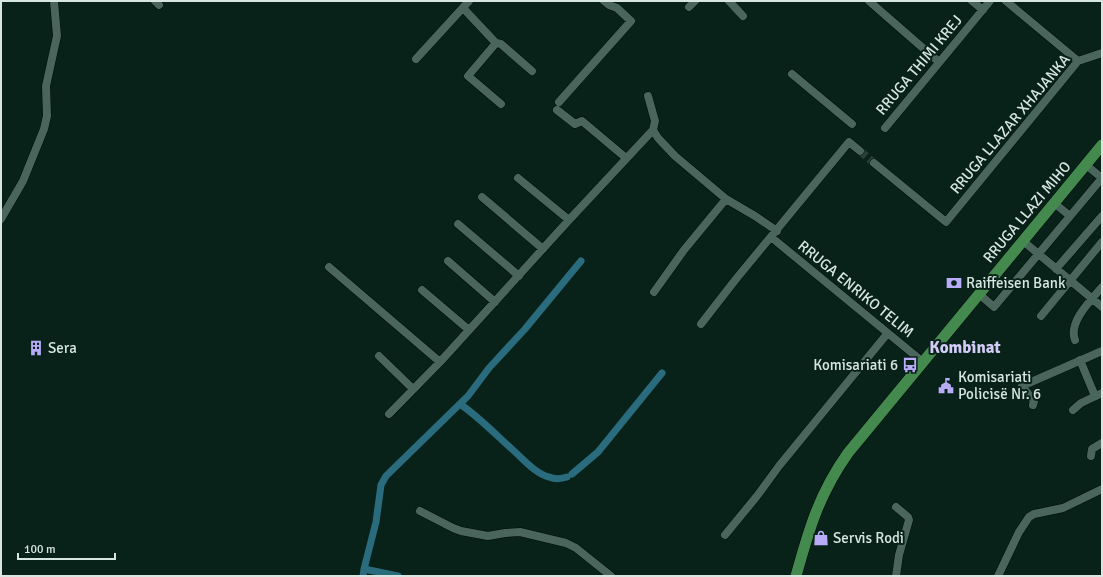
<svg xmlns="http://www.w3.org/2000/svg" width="1103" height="577" font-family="Signika,sans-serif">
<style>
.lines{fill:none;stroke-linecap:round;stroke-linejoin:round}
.canal{stroke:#2a6c7d;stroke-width:7}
.minor-tunnel{stroke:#273f38;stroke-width:8;stroke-dasharray:8 4;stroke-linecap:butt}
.minor-casing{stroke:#000c05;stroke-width:9}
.major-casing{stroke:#000c05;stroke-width:12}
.minor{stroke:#4a655b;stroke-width:8}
.major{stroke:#44894e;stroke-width:11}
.labels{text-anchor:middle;stroke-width:4;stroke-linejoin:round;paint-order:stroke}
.street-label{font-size:15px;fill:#d7e6e0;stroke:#08221a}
.poi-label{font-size:15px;fill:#d7e6e0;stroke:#08221a;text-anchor:start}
.quarter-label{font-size:17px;font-weight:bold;fill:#d1cbf6;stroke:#08221a}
</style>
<rect width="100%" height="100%" fill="#08221a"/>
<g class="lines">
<path class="canal" d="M460 404C479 417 496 435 514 451 523 459 536 474 549 477 554 479 561 479 567 477
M572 474 598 452 662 373
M364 569 398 576
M363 576 364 569 376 522 381 485 386 476 468 396 489 368 525 329 581 261"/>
<path class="minor-tunnel" d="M860 151 874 163"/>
<defs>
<path id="minor" d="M155 1 159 5
M729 1 743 16
M869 1 939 62
M972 1 983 10
M1006 1 1078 61
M689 7 695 1
M463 8 496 43 468 76 501 104
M496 43 501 44 532 71
M416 59 469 1
M792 74 852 124
M648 96 655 121 653 130 658 138 675 156 726 199 755 216 777 231
M559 102 631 21 617 8 609 5 604 1
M557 110 575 124 582 121 626 158
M885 128 990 1
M874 163 946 222 1078 61 1102 53
M1086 165 1102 178
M518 178 569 220
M482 197 543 249
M1054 203 1070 216
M1 219 23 181 44 129 47 116 46 86 57 36 54 1
M458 224 519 276
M771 237 923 362
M1023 241 1102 307
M448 261 495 302
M329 267 440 362
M1056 269 1102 216
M422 290 469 330
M654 292 684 250 726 199
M979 294 994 307 1102 178
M1041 316 1102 242
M701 324 736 279 849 142 860 151
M1075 340C1068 322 1091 300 1102 287
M379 356 413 389
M1080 360 1095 396
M1033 405 1034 401 1022 386 1102 351
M1073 410 1081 403 1102 393
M389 414 440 362 569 220 653 130
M1091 456 1092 449 1102 443
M420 511 453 528 461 531 488 536 505 533 520 532 566 543 576 548 611 576
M725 535 757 496 779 466 887 334
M896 576 899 555 909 520 908 517 896 507
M998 576 1019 532 1029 517 1034 514 1063 508 1102 489"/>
<path id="major" d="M796 576C809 529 819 494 848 453L1102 145"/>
</defs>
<use href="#minor" class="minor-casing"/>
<use href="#major" class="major-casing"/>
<use href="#minor" class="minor"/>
<use href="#major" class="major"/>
</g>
<defs>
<symbol id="bank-bare" viewBox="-9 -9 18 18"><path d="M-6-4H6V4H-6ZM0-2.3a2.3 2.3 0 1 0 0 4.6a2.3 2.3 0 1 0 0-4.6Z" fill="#b8abf7" stroke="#08221a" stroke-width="2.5" paint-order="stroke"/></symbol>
<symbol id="building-bare" viewBox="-9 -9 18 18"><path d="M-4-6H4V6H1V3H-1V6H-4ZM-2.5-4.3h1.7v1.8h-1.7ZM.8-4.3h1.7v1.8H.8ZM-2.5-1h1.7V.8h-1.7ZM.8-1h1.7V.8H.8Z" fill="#b8abf7" stroke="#08221a" stroke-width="2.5" paint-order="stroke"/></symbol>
<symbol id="bus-bare" viewBox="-9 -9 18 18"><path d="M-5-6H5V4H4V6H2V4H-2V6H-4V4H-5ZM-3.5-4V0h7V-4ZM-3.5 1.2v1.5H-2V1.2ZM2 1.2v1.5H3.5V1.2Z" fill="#b8abf7" stroke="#08221a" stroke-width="2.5" paint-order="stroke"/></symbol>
<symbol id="civic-bare" viewBox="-9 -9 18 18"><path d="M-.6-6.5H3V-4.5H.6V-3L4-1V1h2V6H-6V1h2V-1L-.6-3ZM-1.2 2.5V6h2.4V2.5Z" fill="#b8abf7" stroke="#08221a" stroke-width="2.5" paint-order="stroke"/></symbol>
<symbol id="shop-bare" viewBox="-9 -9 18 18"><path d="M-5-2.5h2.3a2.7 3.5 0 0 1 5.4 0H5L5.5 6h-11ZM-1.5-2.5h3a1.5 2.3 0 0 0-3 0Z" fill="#b8abf7" stroke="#08221a" stroke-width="2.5" paint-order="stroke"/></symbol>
</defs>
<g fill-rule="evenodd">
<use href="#bank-bare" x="943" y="272" width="22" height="22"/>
<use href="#building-bare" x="25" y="337" width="22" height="22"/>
<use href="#bus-bare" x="899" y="354" width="22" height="22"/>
<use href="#civic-bare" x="935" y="375" width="22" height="22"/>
<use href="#shop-bare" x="810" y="527" width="22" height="22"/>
</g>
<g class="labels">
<g class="street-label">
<text transform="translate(919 65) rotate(-50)" y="5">RRUGA THIMI KREJ</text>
<text transform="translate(1010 124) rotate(-50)" y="5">RRUGA LLAZAR XHAJANKA</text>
<text transform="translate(1027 212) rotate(-50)" y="5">RRUGA LLAZI MIHO</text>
<text transform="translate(856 289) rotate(39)" y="5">RRUGA ENRIKO TELIM</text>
</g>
<g class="poi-label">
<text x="966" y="288">Raiffeisen Bank</text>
<text x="48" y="353">Sera</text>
<text x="898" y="370" text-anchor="end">Komisariati 6</text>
<text x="958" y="382">Komisariati<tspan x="958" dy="17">Policisë Nr. 6</tspan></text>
<text x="833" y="543">Servis Rodi</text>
</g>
<g class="quarter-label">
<text x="965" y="353">Kombinat</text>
</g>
</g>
<rect width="1103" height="577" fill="none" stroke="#d7e6e0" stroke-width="4"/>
<path d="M18 553v6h97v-6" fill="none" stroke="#d7e6e0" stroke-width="2"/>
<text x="24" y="553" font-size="12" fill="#d7e6e0" stroke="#08221a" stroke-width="3" paint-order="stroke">100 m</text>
</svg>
